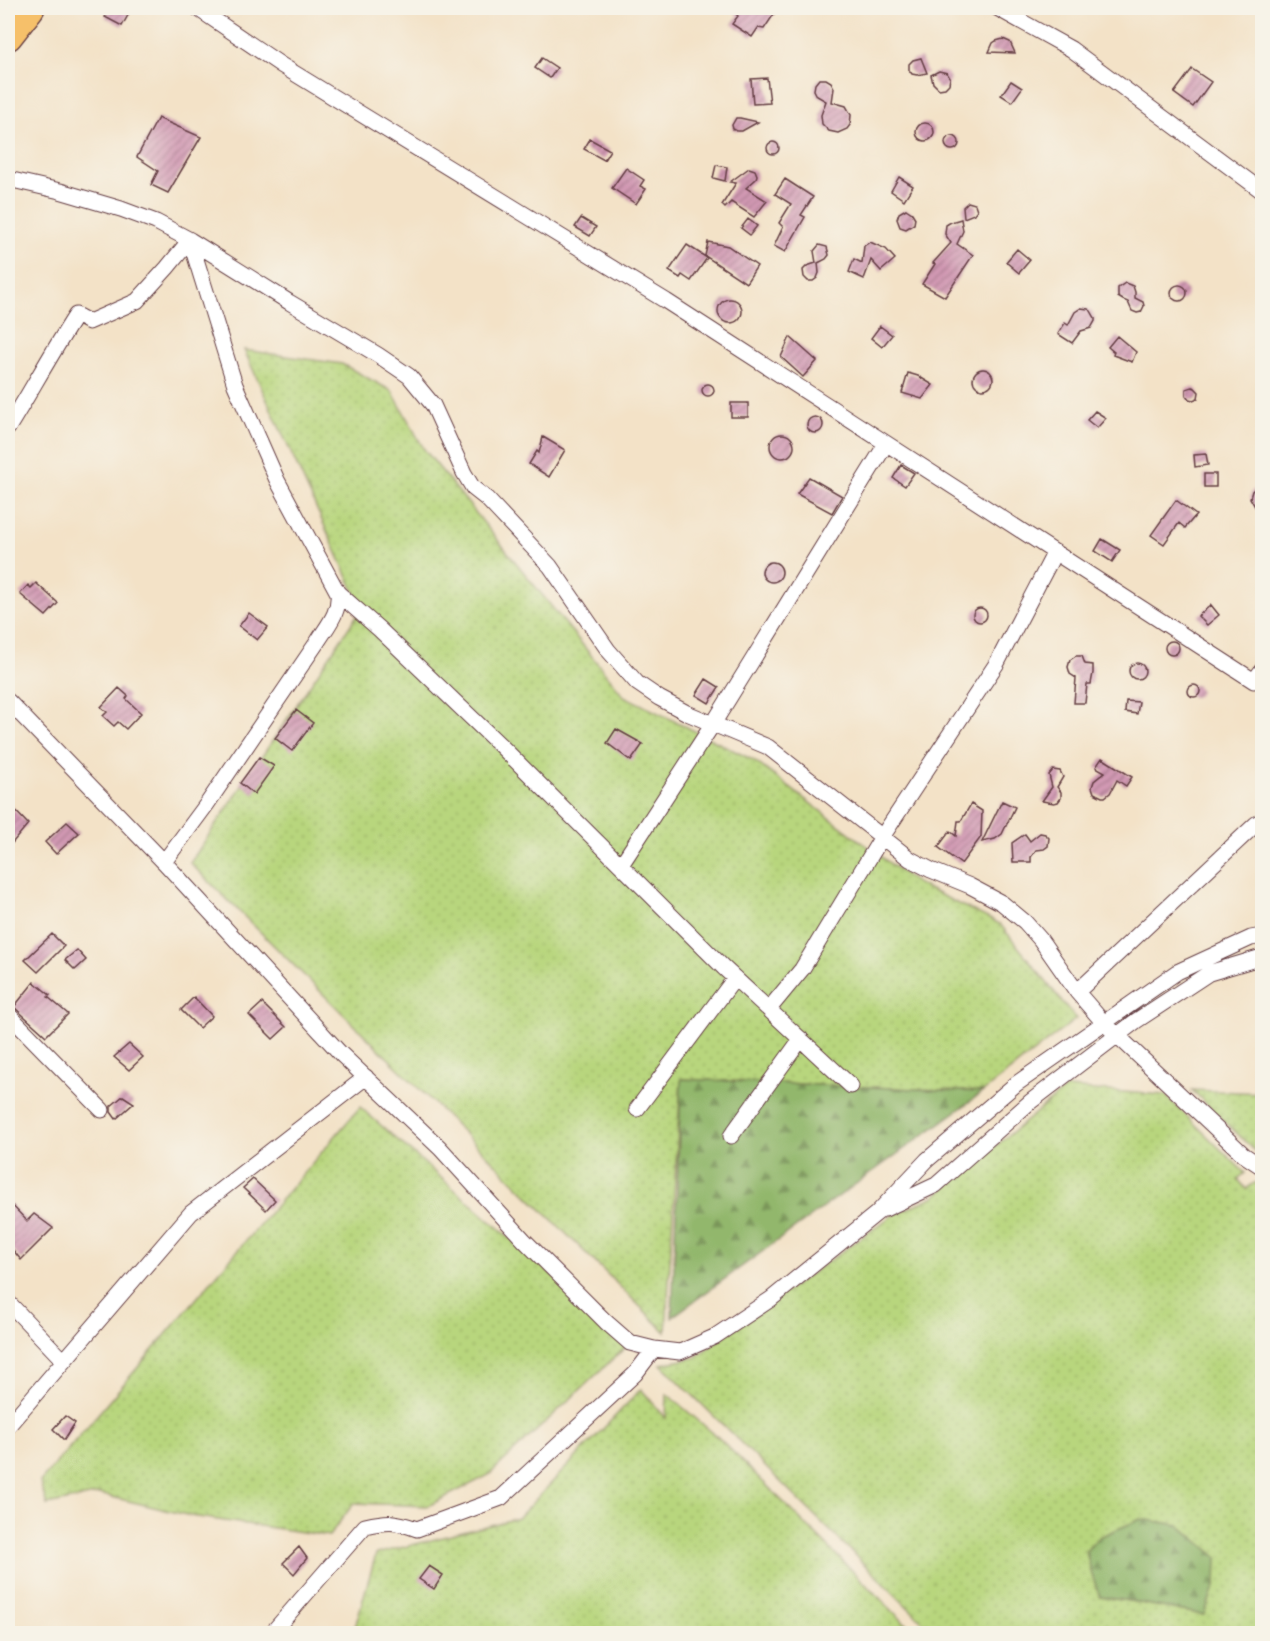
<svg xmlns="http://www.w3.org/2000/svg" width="1270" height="1641" font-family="'Architects Daughter',sans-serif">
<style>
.grass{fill:url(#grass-dots);stroke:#817a54;stroke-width:1.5;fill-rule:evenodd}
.forest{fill:url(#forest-firs);stroke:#6e6b4c;stroke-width:1.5}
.building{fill:url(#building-hatch)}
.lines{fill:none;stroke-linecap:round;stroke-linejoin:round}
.street-casing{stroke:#633c42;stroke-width:17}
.highway-casing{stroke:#633c42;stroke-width:31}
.street{stroke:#fff;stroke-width:15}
.highway{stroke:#f6c06b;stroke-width:28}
</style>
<defs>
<pattern id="grass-dots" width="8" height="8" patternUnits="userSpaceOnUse" patternTransform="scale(1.5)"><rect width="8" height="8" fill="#b8d67d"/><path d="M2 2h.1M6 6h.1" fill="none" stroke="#a0b76c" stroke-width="1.8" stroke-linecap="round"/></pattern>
<pattern id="forest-firs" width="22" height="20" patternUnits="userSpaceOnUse" patternTransform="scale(1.5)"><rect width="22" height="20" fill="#92b76c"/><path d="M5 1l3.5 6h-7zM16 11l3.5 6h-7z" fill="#799459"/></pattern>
<pattern id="building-hatch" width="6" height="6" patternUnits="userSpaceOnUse" patternTransform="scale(1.5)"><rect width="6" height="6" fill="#d199b3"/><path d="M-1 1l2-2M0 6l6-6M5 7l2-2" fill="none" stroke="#ac7c92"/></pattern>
</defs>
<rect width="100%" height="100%" fill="#f7f3e8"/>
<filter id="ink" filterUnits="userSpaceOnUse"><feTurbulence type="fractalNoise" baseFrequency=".0167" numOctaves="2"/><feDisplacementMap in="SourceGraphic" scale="12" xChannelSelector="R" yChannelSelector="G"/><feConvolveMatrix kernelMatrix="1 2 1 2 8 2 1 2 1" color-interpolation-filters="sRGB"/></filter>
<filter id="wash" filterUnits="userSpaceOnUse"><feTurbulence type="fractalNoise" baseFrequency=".008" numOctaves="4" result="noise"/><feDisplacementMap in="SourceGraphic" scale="24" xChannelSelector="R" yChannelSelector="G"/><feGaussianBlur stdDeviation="1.35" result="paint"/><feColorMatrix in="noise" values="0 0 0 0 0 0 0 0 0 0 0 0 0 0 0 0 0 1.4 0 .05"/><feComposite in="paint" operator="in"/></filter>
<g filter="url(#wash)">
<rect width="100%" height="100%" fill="#f3e2c7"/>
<path class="grass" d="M244 350 342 364 392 391 424 449 624 696 753 760 916 883 1000 924 1076 1019 983 1092 681 1079 666 1332 190 863 362 608Z
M1066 1088 1165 1095 1245 1173 1238 1179 1246 1189 1254 1183 1262 1182V1633H934L661 1364 694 1358 893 1215 935 1196ZM1086 1551 1204 1615 1130 1601 1100 1597Z
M1192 1090 1262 1093V1155L1255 1151Z
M360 1107 630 1343 489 1475 428 1506 354 1503 329 1536 191 1516 99 1494 47 1505 40 1482Z
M641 1389 666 1418 667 1394 720 1439 915 1633 353 1634 376 1554 518 1518Z"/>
<path class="forest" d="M681 1079 983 1092 672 1317Z
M1141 1519 1179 1525 1217 1557 1216 1583 1204 1615 1130 1601 1100 1597 1092 1575 1086 1551 1099 1537Z"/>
<g id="blocks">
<path class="building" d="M111 8H132L122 26 105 17Z
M731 8H770L776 11 764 29 758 28 752 37 732 24 738 16Z
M1003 39 1010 42 1015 53 989 52 993 43 996 41Z
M542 58 557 68 550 78 535 68Z
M921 58 927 73 917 75 912 74 909 70V64L913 60Z
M1192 69 1211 82 1193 107 1174 93Z
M939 71 947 73 950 78 949 84 945 88 939 89 933 83 931 75Z
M767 78 770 103 753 104 751 79Z
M819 79H826L831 82 834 88 832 102 846 106 851 115 850 125 847 129 838 133 829 131 822 124 821 115 826 101 817 96 814 90 815 84Z
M1011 81 1022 88 1012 102 1001 95Z
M158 118 201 137 168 193 151 185 158 171 137 157Z
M736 118H740L758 122 742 131H737L733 129 732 125Z
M916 132a9 9 0 1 1 18 0a9 9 0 1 1-18 0Z
M945 143a7 7 0 1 1 14 0a7 7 0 1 1-14 0Z
M590 139 610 150 604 160 584 149Z
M767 148a6 6 0 1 1 12 0a6 6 0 1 1-12 0Z
M716 165 727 167 725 181 713 178Z
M626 168 644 180 640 186 646 189 636 204 612 188Z
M749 168 755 170 757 175 756 179 746 188 767 201 754 217 731 202 725 208 722 205 736 183 730 182Z
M899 177 913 186 904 200 891 191Z
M785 179 813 197 801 215 805 217 785 252 774 246 783 227 779 223 791 204 775 194Z
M968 202 975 204 977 210 974 214 964 218 963 207Z
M906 209 912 213 915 218 914 224 906 229 900 227 897 219 899 213Z
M581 218 596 227 590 236 575 227Z
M748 219 757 226 750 235 741 228Z
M961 219 963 231 957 244 973 255 945 297 922 284 935 264 933 263 951 243 945 234 946 225 951 222Z
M708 242 728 246 757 266 746 283 705 256Z
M870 242 886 249 895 259 881 271 871 260 864 279 849 272 854 259 862 263 864 246Z
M687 245 707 258 691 281 682 275 680 278 669 271Z
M819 245 827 247 829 255 826 259 818 263 819 273 817 278 813 281H808L804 277 803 270 807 266 816 263 814 251Z
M1017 249 1030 260 1019 273 1006 262Z
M1125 283 1133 286 1135 292V298L1143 302 1144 306 1141 312 1137 313 1132 311 1128 302 1123 300 1118 297V288Z
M1171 293a8 8 0 1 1 16 0a8 8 0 1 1-16 0Z
M718 311a12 12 0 1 1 24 0a12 12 0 1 1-24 0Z
M1081 308 1088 309 1091 311 1095 318V321L1091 328 1081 331 1072 343 1058 334 1065 323 1068 325 1075 312Z
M880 326 892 335 882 347 871 338Z
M1117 336 1136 352 1132 362 1113 355 1114 352 1108 347Z
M790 337 817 361 803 377 781 357Z
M973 379a10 10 0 1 1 20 0a10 10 0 1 1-20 0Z
M908 373 918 376 933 385 922 399 902 393Z
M702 390a6 6 0 1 1 12 0a6 6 0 1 1-12 0Z
M1192 387 1195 388 1199 392 1198 398 1193 400 1189 399 1186 395V389Z
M731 403H748V417H731Z
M1095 411 1106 418 1097 428 1087 420Z
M807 425a8 8 0 1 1 16 0a8 8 0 1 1-16 0Z
M770 446a12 12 0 1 1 24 0a12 12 0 1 1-24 0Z
M543 437 565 450 549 477 529 464 537 451 539 453Z
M1206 454 1208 465 1195 467 1194 455Z
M901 465 914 473 905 486 893 478Z
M1204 474H1216V487H1204Z
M809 477 842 496 832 513 797 494Z
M1263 482V520L1250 498 1252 491Z
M1176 500 1196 515 1185 528 1179 523 1164 544 1151 535Z
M1102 539 1120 550 1112 562 1095 551Z
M762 572a10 10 0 1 1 20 0a10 10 0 1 1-20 0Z
M36 583 58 603 46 616 20 594 28 585 31 588Z
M1211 605 1219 615 1207 625 1198 616Z
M973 615a7 7 0 1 1 14 0a7 7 0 1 1-14 0Z
M249 613 268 627 257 640 239 626Z
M1165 648a7 7 0 1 1 14 0a7 7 0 1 1-14 0Z
M1076 656H1082L1085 664 1093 665V673L1091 684H1087L1085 703H1074L1076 678 1070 674 1068 667 1070 660Z
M1129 671a8 8 0 1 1 16 0a8 8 0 1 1-16 0Z
M706 679 719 687 709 703 696 695Z
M1188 691a6 6 0 1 1 12 0a6 6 0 1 1-12 0Z
M119 688 128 696 126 699 141 713 126 729 118 722 114 726 103 716 107 712 101 707Z
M1126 701 1139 702 1137 714 1125 712Z
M296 710 313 723 292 751 275 738Z
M616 729 643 744 631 761 607 743Z
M259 757 274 766 254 794 240 783Z
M1102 758 1132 777 1126 786 1117 780 1110 793 1105 797H1102L1094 793 1092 787 1094 781 1105 772 1096 767Z
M1053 770 1060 771 1063 777 1057 787 1061 792V798L1058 802 1054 803 1042 801 1052 787 1049 775Z
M1002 801 1015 807 1002 834 995 839 982 842Z
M8 803 28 824 8 848Z
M971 804 982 811 981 837 961 864 938 847 950 831 956 836 958 821H961Z
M67 822 79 833 56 854 45 842Z
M1040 833 1045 834 1049 838 1048 846 1044 849 1036 850 1031 857V862H1013L1012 843 1025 834 1030 841Z
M52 934 64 946 38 972 25 960Z
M77 950 86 960 75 970 65 960Z
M34 982 50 995 48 997 68 1014 46 1036 14 1007Z
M194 997 212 1016 199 1028 181 1010Z
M262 1003 286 1027 273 1039 249 1015Z
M129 1044 143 1057 129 1070 114 1057Z
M123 1096 134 1103 116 1119 111 1112V1106Z
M253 1179 275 1200 266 1210 243 1188Z
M8 1201 27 1221 34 1214 53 1228 21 1260 8 1244Z
M65 1416 75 1423 64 1440 53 1429Z
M299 1547 307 1558 294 1574 283 1563Z
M429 1566 443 1575 434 1589 419 1579Z"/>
</g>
</g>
<g filter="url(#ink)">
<use href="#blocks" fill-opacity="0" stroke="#633c42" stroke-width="1.5"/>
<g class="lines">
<defs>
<path id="street" d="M197 8 281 65 666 301 1254 681 1262 670
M997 8 1071 49 1262 191
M8 179 60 191 121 209 156 222 190 240 289 302 378 355 409 376 433 405 464 473 473 488 487 499 550 566 608 650 637 683 659 698 687 713 768 747 910 859 931 870 970 886 1002 903 1025 922 1040 939 1077 992 1103 1022 1244 1155 1262 1167
M8 428C31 391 52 352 76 315L89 322 137 301 167 268 190 240
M338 593 379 629 504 749 724 968 851 1086
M8 701 164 862 341 1054 440 1148 524 1240 606 1322 630 1343 654 1349 680 1352 714 1337 771 1299 877 1213 927 1160 1016 1084 1177 972 1251 938 1262 936
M164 862 207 804 318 641C328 625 340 612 338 593L277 480 235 385 190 240
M621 865 713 724 886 444
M1077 992 1256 824 1262 820
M769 1009 802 969 882 837 997 663 1055 552
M8 1014 102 1110
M637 1109 735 978
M731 1136 801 1039
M885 1209 936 1185 1030 1102 1136 1021 1209 973 1262 957
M8 1302 64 1361
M8 1426 191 1213 366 1077
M271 1634 365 1526C388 1521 395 1521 417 1529L501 1498 635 1374 654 1349"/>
<path id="highway" d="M8 36 30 8"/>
</defs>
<use href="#street" class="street-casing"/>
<use href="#highway" class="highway-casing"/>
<use href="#street" class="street"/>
<use href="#highway" class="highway"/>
</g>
</g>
<rect width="1270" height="1641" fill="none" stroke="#f7f3e8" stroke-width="30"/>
</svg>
